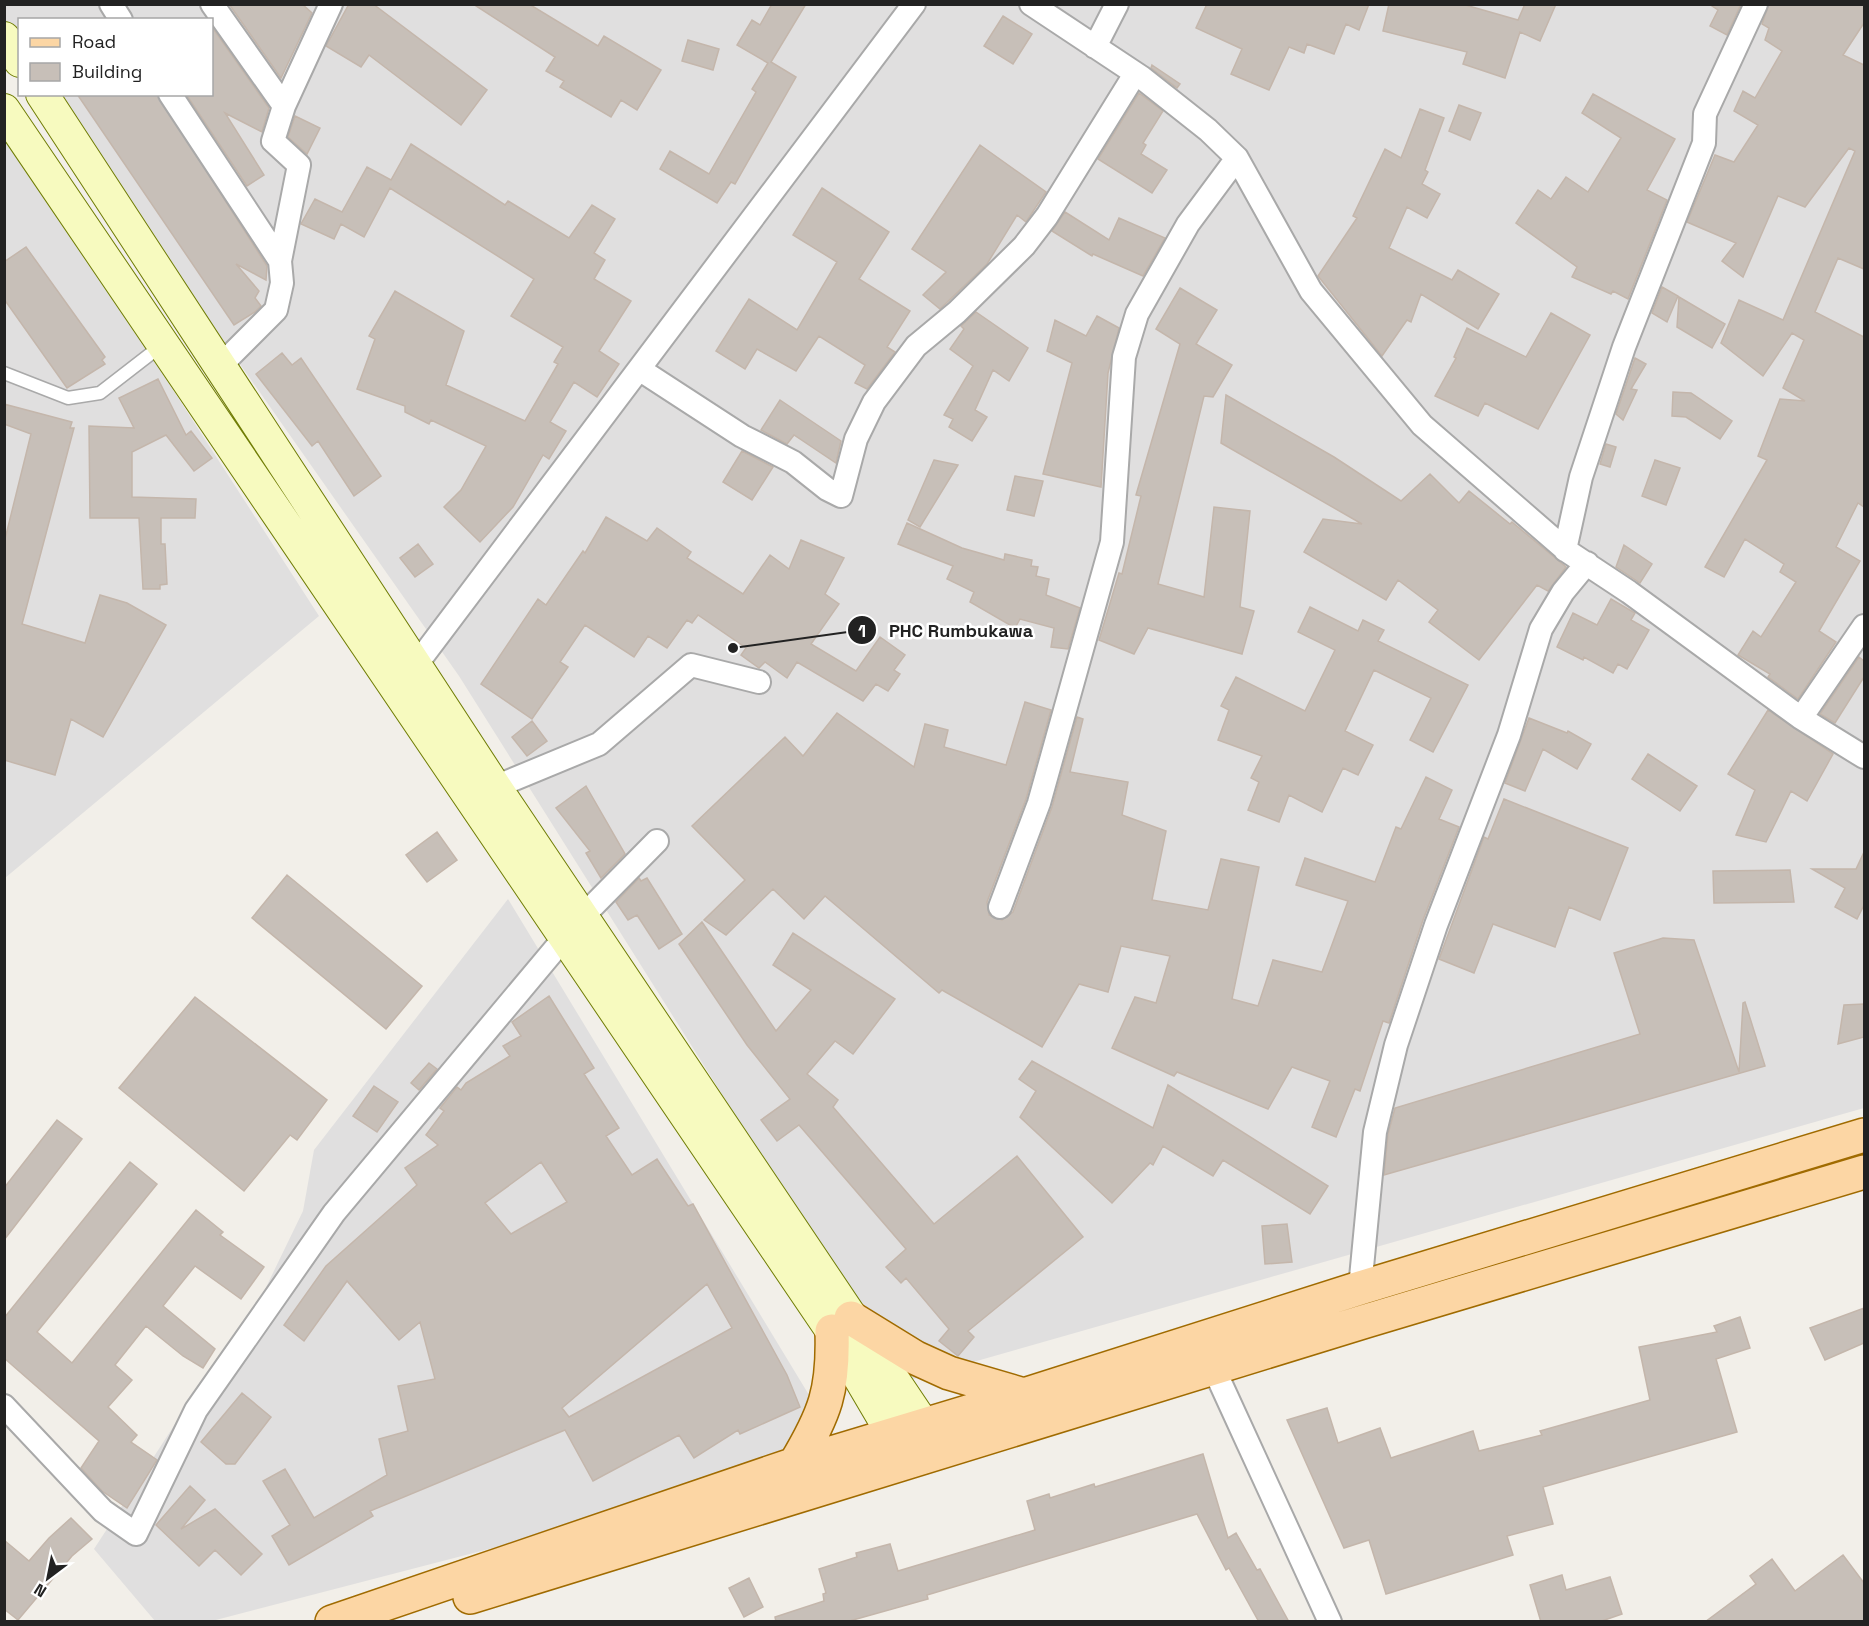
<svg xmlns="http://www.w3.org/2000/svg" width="1869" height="1626" font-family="'Space Grotesk',sans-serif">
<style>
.residential{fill:#e0dfdf}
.building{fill:#c7bfb8;stroke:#c4b6ab;stroke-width:1.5;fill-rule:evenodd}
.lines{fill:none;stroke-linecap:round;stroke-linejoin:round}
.service-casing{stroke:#a9a9a9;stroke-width:15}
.minor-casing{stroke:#a9a9a9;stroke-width:26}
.secondary-casing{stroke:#707d05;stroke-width:34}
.primary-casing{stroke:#a06b00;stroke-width:36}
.service{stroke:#fff;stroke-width:12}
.minor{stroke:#fff;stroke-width:22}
.secondary{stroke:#f7fabf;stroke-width:32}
.primary{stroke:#fcd6a4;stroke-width:33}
.leader{fill:none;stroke:#222;stroke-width:2}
.callout-dot{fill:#222;stroke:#fff;stroke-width:2}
.mark-label{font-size:18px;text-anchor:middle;font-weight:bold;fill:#fff}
.callout-label{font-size:18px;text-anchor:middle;font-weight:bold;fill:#222;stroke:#fff;stroke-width:5;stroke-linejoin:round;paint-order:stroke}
</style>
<rect width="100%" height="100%" fill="#f2efe9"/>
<path class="residential" d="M4 5H1864V1108L903 1382 459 676 51 95 212 94V20H20L19 49 5 27Z
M4 128 319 616 5 878H4Z
M508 899 846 1456 212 1621H155L94 1549 201 1384 255 1310 303 1211 314 1150Z"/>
<path class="building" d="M229 4H302L312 13 281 78Z
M349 4H373L487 90 461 125 369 55 361 67 326 46Z
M473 4H529L598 46 604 36 661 70 637 110 621 100 611 117 560 87 564 81 546 71 555 57Z
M772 4H806L771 62 796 77 735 184 731 182 717 203 660 169 670 151 709 174 756 92 752 89 768 63 737 45 752 20 760 25Z
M1207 4H1369L1359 30 1346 24 1334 54 1307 44 1304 53 1289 47 1269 90 1231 74 1242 49 1196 28Z
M1389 4H1462L1518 20 1525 4H1556L1540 41 1520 32 1505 78 1463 64 1467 52 1383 31Z
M1709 4H1741L1727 35 1710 26 1718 10Z
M1769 4H1864V23L1843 55 1864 65V269L1838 258 1815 312 1864 337V507L1858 503 1836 547 1860 561 1819 631 1836 642 1798 699 1768 677 1770 674 1738 655 1753 631 1761 637 1796 582 1780 572 1784 564 1745 539 1724 577 1705 567 1767 460 1758 456 1780 399 1805 401 1783 388 1804 340 1792 333 1763 376 1721 343 1739 300 1783 320 1855 151 1849 148 1805 207 1778 196 1743 277 1722 261 1736 243 1687 222 1715 155 1734 162 1758 125 1734 111 1743 91 1755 98 1782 51 1765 40 1769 28 1762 24Z
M1003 16 1032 34 1013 64 984 46Z
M212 27 269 108 262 132 225 113 264 175 247 186 186 94H212Z
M688 40 719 49 713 70 682 61Z
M1152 65 1180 84 1177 88 1151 68Z
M1139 93 1163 111 1143 143 1146 145 1141 154 1167 170 1152 193 1098 159Z
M77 94H157L267 266 266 280 236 264 259 291 255 298 261 306 255 312 234 325Z
M1593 94 1675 139 1647 190 1667 200 1628 299 1613 291 1611 294 1572 277 1577 267 1516 223 1538 190 1551 199 1566 177 1588 192 1621 138 1582 113Z
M1459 105 1481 113 1470 140 1449 131Z
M1420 109 1444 118 1425 170 1428 172 1422 184 1440 194 1427 218 1407 207 1389 248 1452 280 1458 270 1499 294 1478 329 1421 294 1411 322 1407 320 1382 356 1318 276 1357 218 1353 216 1385 149 1401 158Z
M295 116 320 128 307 154 288 137Z
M411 144 505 205 508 201 569 238 592 205 615 219 594 253 605 260 594 279 631 301 599 351 619 364 597 397 574 382 550 422 566 431 549 459 543 455 513 507 480 542 444 507 461 490 486 446 431 420 429 424 405 412V406L357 389 375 339 369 336 395 291 464 331 446 385 525 421 558 364 554 362 563 347 511 316 534 279 390 188 364 237 341 224 334 239 301 224 315 199 342 212 367 167 391 180Z
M980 145 1046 192 1026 222 1017 215 987 264 940 309 923 295 946 272 912 249Z
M822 188 889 232 859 279 910 311 887 347 895 352 867 389 855 383 865 365 819 336 796 371 757 349 745 369 716 351 749 299 797 330 837 262 793 235Z
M1065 212 1109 240 1119 218 1165 238 1143 276 1093 254 1092 256 1052 231Z
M26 247 105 357 102 360 105 364 67 388 4 299V262Z
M1662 287 1678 296 1667 322 1652 313Z
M1180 288 1217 310 1196 344 1232 365 1213 397 1204 396 1158 584 1204 597 1214 507 1250 511 1240 607 1254 611 1242 654 1148 628 1134 654 1099 640 1119 573 1122 574 1141 496 1136 495 1180 344 1156 329Z
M1679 297 1725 324 1712 348 1677 327Z
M976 312 1028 348 1009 381 993 370 975 410 987 417 972 441 949 427 953 419 944 415 973 366 950 349 964 329 961 326Z
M1551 313 1590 335 1538 429 1485 403 1478 416 1435 396 1456 358 1454 357 1467 328 1526 357Z
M1097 316 1119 328 1108 373 1101 487 1043 474 1072 363 1047 351 1055 320 1086 336Z
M282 353 292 365 301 358 381 476 354 496 318 441 312 446 256 374Z
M1635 358 1646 364 1631 389 1637 390 1623 420 1616 414Z
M158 379 186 435 191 431 212 458 194 471 166 435 132 452V497L196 499 195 518H161V544H165L167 584 160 585V589H143L139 518H90L89 426 134 428 119 398Z
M1673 392 1691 393 1732 421 1720 439 1686 417 1672 416Z
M1226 395 1334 457 1401 501 1430 474 1459 503 1469 491 1510 524 1512 522 1566 567 1548 591 1537 585 1479 660 1429 622 1438 610 1398 580 1386 600 1304 552 1323 519 1362 524 1221 443Z
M780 400 841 441 836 463 794 435 787 444 761 430Z
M4 404 72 422 70 428H74L22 624 85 643 100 595 127 603 166 625 103 737 71 719 55 775 4 760V543L31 434 4 424Z
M1606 444 1616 447 1610 467 1600 464Z
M742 451 773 467 752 500 723 482Z
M934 460 958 465 920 527 908 520Z
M1655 460 1680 468 1666 505 1642 496Z
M1015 476 1043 481 1034 516 1007 510Z
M606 517 647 541 657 528 691 552 687 558 743 594 770 555 789 569 801 540 844 558 825 594 839 604 811 644 856 671 880 637 905 655 894 670 900 674 888 691 876 684 863 701 797 662 787 678 765 662 759 668 741 655 746 648 698 615 692 623 687 620 667 648 648 636 634 657 585 625 560 662 568 667 532 719 481 684 538 599 546 605 583 551 585 553Z
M907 523 962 548 1004 560 1005 554 1032 560 1031 566 1038 567 1036 576 1049 579 1046 595 1080 608 1068 649 1051 647 1054 628 1020 619 1015 628 970 602 974 592 947 579 953 566 898 544Z
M418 544 433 564 415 577 400 558Z
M1624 545 1652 564 1640 583 1616 567Z
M1611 599 1635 613 1631 620 1649 630 1627 669 1618 664 1613 673 1584 657 1583 660 1557 647 1573 613 1597 625Z
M1310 607 1358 631 1363 620 1384 630 1378 641 1468 685 1433 752 1410 740 1431 698 1374 670 1345 731 1373 745 1358 775 1343 768 1322 812 1289 795 1279 822 1248 810 1259 782 1251 778 1262 756 1218 740 1229 710 1221 706 1236 677 1305 711 1335 650 1298 632Z
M1859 657 1864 661V677L1835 723 1820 714Z
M1025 702 1051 710 1026 799 987 902 989 915 1002 920 1013 912 1052 807 1077 717 1083 719 1070 772 1128 782 1122 815 1166 831 1152 900 1208 910 1221 859 1259 867 1232 999 1258 1006 1273 960 1322 972 1348 901 1296 885 1305 858 1375 882 1396 827 1401 829 1426 777 1452 790 1439 819 1459 827 1423 920 1389 1023 1383 1021 1360 1091 1355 1089 1336 1137 1312 1127 1330 1081 1292 1067 1268 1109 1177 1072 1174 1076 1112 1048 1135 997 1156 1003 1170 956 1121 946 1108 992 1079 984 1042 1047 942 990 939 993 825 896 804 919 773 889 726 935 704 920 745 880 692 826 785 737 803 756 837 713 914 767 925 724 948 730 944 747 1006 765Z
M1768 710 1833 754 1807 801 1791 791 1766 842 1736 835 1755 790 1728 774Z
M1529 718 1567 733 1568 731 1591 744 1577 769 1543 749 1525 791 1505 783Z
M532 721 547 741 527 756 512 737Z
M1648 754 1697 786 1680 811 1632 779Z
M586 786 625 854 601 878 586 853 590 851 556 808Z
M1504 799 1628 848 1600 920 1569 907 1555 947 1493 924 1474 973 1439 959 1484 837 1488 839Z
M437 832 457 860 427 882 406 855Z
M1864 852V905L1857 919 1835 907 1845 888 1812 869H1856Z
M1790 870 1794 902 1714 903 1713 871Z
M287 875 422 986 386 1029 252 918Z
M639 878 641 881 647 878 682 934 659 949 637 915 628 920 616 902Z
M702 922 776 1031 811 990 773 965 793 933 895 999 853 1054 835 1041 807 1074 838 1100 833 1107 934 1224 1017 1156 1083 1237 968 1331 974 1337 958 1356 939 1341 949 1329 906 1278 901 1283 886 1267 906 1249 799 1125 777 1141 761 1120 790 1099 747 1045 679 944Z
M1663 938 1694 940 1739 1072 1743 1003 1745 1002 1765 1066 1384 1175 1388 1134 1395 1108 1640 1034 1614 953Z
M549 996 594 1068 584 1074 619 1128 606 1136 632 1175 657 1159 688 1206 693 1204 787 1375 800 1407 740 1434 738 1430 694 1458 679 1435 593 1481 565 1430 370 1511 373 1516 289 1565 272 1536 290 1525 263 1481 285 1469 314 1518 387 1475 379 1439 408 1431 398 1386 435 1379 420 1322 399 1340 347 1281 304 1341 284 1325 326 1266 417 1185 405 1168 438 1145 426 1135 444 1111 440 1108 457 1087 461 1090 466 1083 510 1056 503 1046 521 1036 512 1022ZM541 1162 567 1202 511 1234 485 1203ZM707 1284 732 1328 569 1417 562 1408Z
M195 997 327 1100 297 1140 290 1135 244 1191 119 1088Z
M1864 1004V1037L1838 1044 1844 1005Z
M1032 1061 1153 1128 1168 1085 1328 1186 1310 1214 1223 1160 1213 1176 1163 1146 1153 1165 1150 1163 1112 1203 1020 1117 1036 1091 1019 1079Z
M429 1063 437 1069 419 1090 411 1083Z
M374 1086 398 1102 377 1132 353 1116Z
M57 1120 82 1139 4 1240V1188Z
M130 1162 157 1184 37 1332 72 1363 196 1210 223 1232 220 1235 264 1267 241 1299 195 1266 163 1306 215 1349 203 1368 183 1356 146 1326 115 1365 132 1380 108 1407 137 1435 131 1442 157 1460 127 1508 102 1491 81 1468 99 1441 4 1358V1318Z
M1287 1224 1292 1262 1265 1264 1262 1226Z
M1864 1308V1343L1825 1360 1810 1328Z
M1740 1317 1750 1348 1716 1359 1737 1432 1543 1487 1553 1524 1507 1536 1513 1555 1386 1594 1369 1540 1344 1548 1287 1420 1327 1408 1338 1443 1380 1428 1391 1458 1473 1431 1479 1451 1542 1435 1540 1431 1650 1400 1639 1347 1717 1332 1714 1326Z
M242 1393 271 1417 235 1464H226L201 1442Z
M1203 1454 1228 1538 1236 1533 1257 1570 1260 1569 1289 1622H1259L1229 1568 1226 1570 1197 1514 927 1595 928 1599 846 1622H776L775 1617 824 1601 823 1594 826 1593 819 1569 857 1557 856 1553 890 1544 898 1571 1035 1530 1027 1501 1049 1494 1050 1498 1094 1484 1095 1487Z
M190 1486 205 1500 181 1529 215 1509 262 1554 241 1575 215 1550 199 1566 156 1525Z
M71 1518 92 1539 72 1556 18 1620 4 1609V1540L29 1561 49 1538Z
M1843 1555 1864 1583V1622H1705L1756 1584 1750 1576 1772 1559 1795 1591Z
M1562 1575 1566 1590 1610 1577 1622 1614 1599 1622H1541L1530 1585Z
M749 1578 763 1607 744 1617 729 1588Z"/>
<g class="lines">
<defs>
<path id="service" d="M4 373 68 398 100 393 162 345"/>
<path id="minor" d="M111 4 121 20
M212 4 284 106
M1031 4 1141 77 1208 130 1237 158 1311 291 1422 425 1567 551 1629 592 1801 718 1864 757
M1095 47 1117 4
M170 94 280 261
M220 366 276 310 282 283 280 261 299 165 273 141 284 106 331 4
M639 369 742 436 793 462 827 489 841 496 856 439 874 402 916 346 957 312 1024 246 1047 216 1135 74
M1565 550 1581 477 1624 347 1704 143 1705 114 1756 4
M416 665 914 4
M1801 718 1864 626
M495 787 599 744 691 665 759 682
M1000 907 1039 803 1112 542 1124 357 1137 314 1188 224 1237 158
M582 917 657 841
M1360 1288 1375 1132 1396 1045 1436 925 1509 735 1541 629 1563 592 1587 563
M1214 1369 1330 1622
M4 1406 103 1511 136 1534 196 1410 334 1213 565 937"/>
<path id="secondary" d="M4 38 20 61
M42 94 495 787 923 1424 934 1448
M4 110 832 1331 892 1433 903 1460"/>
<path id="primary" d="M851 1318 916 1358 949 1373 1024 1395
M795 1464C825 1414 834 1390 832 1331
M470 1597 1366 1321 1864 1172
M332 1622 795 1464 1024 1395 1360 1288 1864 1135"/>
</defs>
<use href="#service" class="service-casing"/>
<use href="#minor" class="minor-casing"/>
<use href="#secondary" class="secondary-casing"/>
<use href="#primary" class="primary-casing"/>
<use href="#service" class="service"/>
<use href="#minor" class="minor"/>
<use href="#secondary" class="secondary"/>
<use href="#primary" class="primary"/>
</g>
<path class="leader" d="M733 648L862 630"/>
<g class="callout-dot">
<circle cx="733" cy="648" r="6"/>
<circle cx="862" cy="630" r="15"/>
</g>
<g class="mark-label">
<text x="862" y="637">1</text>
</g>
<g class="callout-label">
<text x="961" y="637">PHC Rumbukawa</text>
</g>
<rect width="1869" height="1626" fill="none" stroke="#222222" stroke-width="12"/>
<rect x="18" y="18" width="195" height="78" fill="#ffffff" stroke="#a7a7a7" stroke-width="1.5"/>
<rect x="30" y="38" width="30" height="9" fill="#fcd6a4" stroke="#a7a7a7" stroke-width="1.5"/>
<text x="72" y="48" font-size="18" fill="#222222">Road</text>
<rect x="30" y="63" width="30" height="18" fill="#c7bfb8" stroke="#a7a7a7" stroke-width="1.5"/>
<text x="72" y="78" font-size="18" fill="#222222">Building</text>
<g transform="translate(48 1578) rotate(212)" stroke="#ffffff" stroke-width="4.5" paint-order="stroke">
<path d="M0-4.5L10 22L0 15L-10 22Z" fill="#222222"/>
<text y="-9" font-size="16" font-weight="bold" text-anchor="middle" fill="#222222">N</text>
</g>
</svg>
